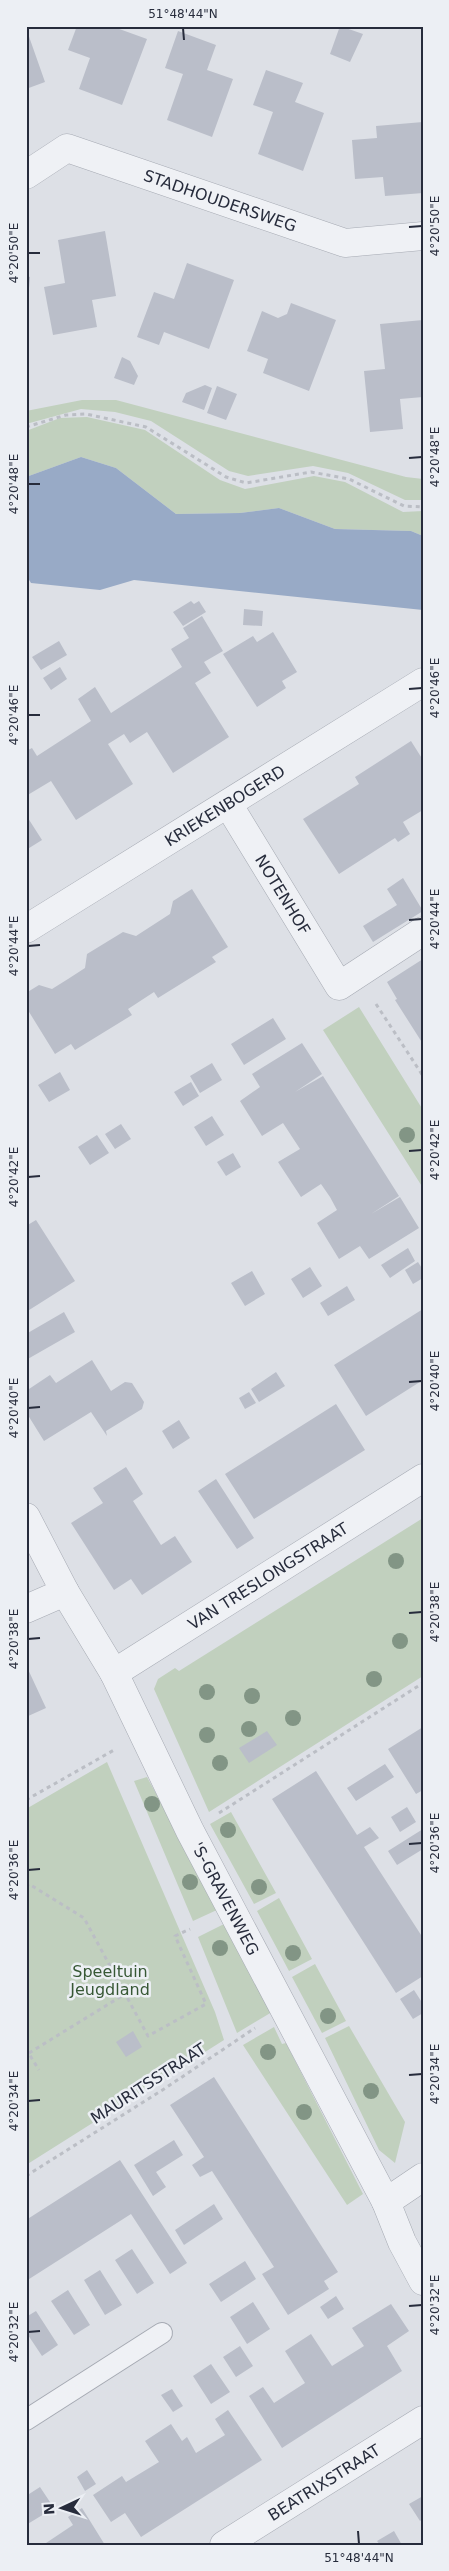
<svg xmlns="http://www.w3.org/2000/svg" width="449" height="2571" font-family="'DejaVu Sans',sans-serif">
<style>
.green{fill:#c1d0be}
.water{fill:#98aac6}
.building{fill:#babec9}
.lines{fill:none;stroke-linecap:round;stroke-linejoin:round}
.service-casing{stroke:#a6aab3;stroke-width:22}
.minor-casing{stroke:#a6aab3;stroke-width:29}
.path{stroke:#bbbec5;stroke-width:3;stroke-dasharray:4 4;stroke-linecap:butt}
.service{stroke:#eff1f5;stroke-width:20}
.minor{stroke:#eff1f5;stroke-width:28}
.tree{fill:#829585}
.ticks{fill:none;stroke:#272c3c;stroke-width:2}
.labels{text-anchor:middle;stroke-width:5;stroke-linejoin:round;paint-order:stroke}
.street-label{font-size:16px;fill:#272c3c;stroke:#eceff4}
.park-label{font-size:16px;fill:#375835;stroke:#eceff4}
.neatline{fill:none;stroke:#272c3c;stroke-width:2}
.ticks-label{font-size:12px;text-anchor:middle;fill:#272c3c}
</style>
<rect width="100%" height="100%" fill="#dde0e6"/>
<path class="green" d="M82 400H116L406 477 423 479V500H405L348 473 313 466 248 476 229 471 151 421 115 412 81 409 26 424V411Z
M87 417 145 430 220 480 245 489 314 476 345 482 403 512 423 511V536L411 531 335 529 279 508 240 513 176 514 116 468 81 457 26 477V431L60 418Z
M359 1007 423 1110V1188L323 1030Z
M423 1518V1676L209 1812 154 1689 158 1679 175 1668 179 1671Z
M107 1762 215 2012 224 2040 26 2165V1809Z
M147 1777 219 1909 193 1921 134 1781Z
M231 1812 276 1893 254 1904 210 1824Z
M279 1898 312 1959 289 1971 257 1911Z
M226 1923 272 2012 237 2033 198 1937Z
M315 1964 346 2021 322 2033 292 1977Z
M349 2026 405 2122 395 2163 379 2150 325 2038Z
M274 2027 282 2044 286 2043 363 2194 347 2205 243 2045Z"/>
<path class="water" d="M81 457 116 468 176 514 240 513 279 508 335 529 411 531 423 536V610L134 580 100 590 31 583 26 575V477Z"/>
<path class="building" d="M77 26H111L147 39 122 105 79 89 90 58 68 50Z
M340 26 363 34 350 62 330 54Z
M396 26H419V29L395 28Z
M26 28 45 82 26 89Z
M178 31 216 45 207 70 233 79 212 137 167 120 183 74 165 68Z
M266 70 303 83 295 102 324 113 303 171 258 154 273 112 253 105Z
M423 122V193L385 196 383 177 355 179 352 140 377 138 376 126Z
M105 231 116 296 92 300 97 327 53 335 44 287 65 283 58 240Z
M187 263 234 280 209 349 164 332 159 345 137 337 154 292 174 299Z
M26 276 30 277 28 299H26Z
M291 303 336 320 309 391 263 373 268 359 247 351 262 311 278 318 287 314Z
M423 320V397L400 399 403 429 370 432 364 371 385 369 380 324Z
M122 357 130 361 138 376 134 385 114 378Z
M205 385 212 388 204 410 182 402 186 393Z
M217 386 237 394 226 420 207 413Z
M191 601 194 604 199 601 206 612 183 626 173 612Z
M244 609 263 611 262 626 243 625Z
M202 616 223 651 204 662 211 673 195 683 229 737 173 773 147 732 130 743 124 734 108 744 133 784 76 820 51 781 26 796V751L32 748 37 756 91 721 78 699 95 687 111 713 182 667 171 649 189 638 183 628Z
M273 632 297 672 282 681 286 688 257 707 223 654 253 636 257 642Z
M59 641 67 655 41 670 32 657Z
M60 667 67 679 51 690 43 678Z
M411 741 423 760V810L403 822 410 834 398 842 395 838 339 874 303 819 359 784 355 777Z
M26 815 42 840 26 850Z
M403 878 423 911 373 942 363 926 397 905 387 889Z
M192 889 228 947 212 957 216 962 158 998 154 992 128 1009 132 1015 75 1050 71 1044 55 1054 26 1007V993L39 985 52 989 68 979 85 968 87 954 123 932 136 936 170 914 173 901Z
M423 959V1044L395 1000 397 999 387 982Z
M273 1018 286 1039 244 1065 231 1044Z
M302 1043 322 1074 295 1092 323 1076 399 1196 371 1214 400 1197 419 1228 369 1259 360 1246 339 1259 317 1223 337 1210 330 1197 321 1184 301 1197 278 1162 300 1149 283 1123 262 1136 240 1101 260 1087 252 1074Z
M212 1063 222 1080 200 1093 190 1076Z
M60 1072 70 1090 49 1102 38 1085Z
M191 1082 199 1096 183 1106 174 1092Z
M212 1116 224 1135 206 1146 194 1127Z
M121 1124 131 1139 115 1149 105 1134Z
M97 1135 109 1153 90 1165 78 1147Z
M233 1153 241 1167 226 1176 217 1162Z
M36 1220 75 1281 26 1312V1226Z
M408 1248 415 1261 390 1278 381 1265Z
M418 1262 423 1270V1278L413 1284 405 1270Z
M310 1267 322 1286 303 1298 291 1279Z
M252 1271 265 1294 245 1306 231 1283Z
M347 1286 355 1300 328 1316 320 1303Z
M423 1309V1380L366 1416 334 1365Z
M64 1312 75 1332 26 1360V1334Z
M92 1360 111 1391 125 1382 132 1383 144 1402 142 1409 106 1431 107 1436 91 1412 44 1441 26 1412V1391L50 1375 56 1383Z
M276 1372 285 1386 259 1402 251 1389Z
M249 1392 256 1403 245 1409 239 1398Z
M336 1404 365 1450 254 1519 225 1474Z
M179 1420 190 1438 173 1449 162 1431Z
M126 1467 143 1494 133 1501 161 1545 175 1536 192 1562 142 1595 131 1579 114 1590 71 1523 103 1503 93 1488Z
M216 1479 254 1538 237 1549 198 1491Z
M26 1665 46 1708 26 1717Z
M423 1727V1790L416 1794 388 1749Z
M267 1731 277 1745 249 1763 239 1748Z
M385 1764 394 1777 356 1801 347 1788Z
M316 1771 357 1835 370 1827 379 1838 364 1847 423 1938V1976L396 1993 272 1799Z
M407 1807 416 1822 400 1832 391 1817Z
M423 1829V1849L397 1865 388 1851Z
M414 1990 423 2004V2013L413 2019 400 1999Z
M133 2031 142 2047 126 2057 116 2042Z
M214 2077 338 2272 324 2281 329 2289 288 2315 262 2274 274 2267 212 2171 200 2177 192 2165 204 2157 170 2105Z
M174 2140 183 2155 156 2172 166 2187 153 2196 134 2165Z
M120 2160 187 2263 170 2274 131 2214 26 2281V2220Z
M214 2204 223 2219 184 2245 175 2230Z
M132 2249 154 2283 137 2294 115 2260Z
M245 2261 256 2279 221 2302 209 2284Z
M100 2270 122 2305 105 2315 84 2280Z
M68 2290 90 2325 74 2335 51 2301Z
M336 2296 344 2309 328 2319 320 2307Z
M253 2302 270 2329 247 2344 230 2317Z
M391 2304 409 2331 387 2346 402 2371 282 2448 249 2396 263 2387 274 2403 305 2383 285 2351 311 2334 332 2366 364 2346 352 2328Z
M36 2311 58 2345 42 2356 26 2332V2317Z
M240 2346 253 2366 236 2377 223 2357Z
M211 2364 230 2392 211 2404 193 2376Z
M172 2389 183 2406 173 2412 161 2395Z
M228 2410 262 2460 141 2537 125 2513 111 2522 93 2495 122 2476 126 2482 159 2462 145 2441 171 2424 182 2441 187 2437 196 2453 225 2435 215 2419Z
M87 2470 96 2484 85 2491 77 2477Z
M40 2487 54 2508 26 2525V2496Z
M423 2496V2519L420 2521 409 2504Z
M82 2508 105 2545H43L73 2525 68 2517Z
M394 2531 402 2545H380L377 2541Z"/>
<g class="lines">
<defs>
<path id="service" d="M26 2420 162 2333"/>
<g id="minor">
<path id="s1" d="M26 175 67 148 345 243 423 236"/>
<path id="s2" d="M228 804 339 986 423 931"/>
<path id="s3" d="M26 929 423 682"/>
<path id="s4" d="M26 1517 65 1592 114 1673 190 1831 386 2202 402 2242 423 2281"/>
<path d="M26 1609 65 1592"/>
<path id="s5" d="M114 1673 423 1478"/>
<path d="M386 2202 423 2177"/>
<path id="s6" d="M224 2545 423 2420"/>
</g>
</defs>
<use href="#service" class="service-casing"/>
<use href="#minor" class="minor-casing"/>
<path class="path" d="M26 427 66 415 86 414 146 427 226 477 246 483 311 472 349 479 404 506 423 507
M376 1004 423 1076
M26 1800 114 1750
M219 1813 423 1683
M26 1887 29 1884 84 1918 148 2036 206 2004 175 1936 190 1929
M26 2049 39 2070
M29 2053 125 1994
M26 2176 164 2089 255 2028"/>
<use href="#service" class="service"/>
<use href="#minor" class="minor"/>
</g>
<g class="tree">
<circle cx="407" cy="1135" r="8"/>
<circle cx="396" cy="1561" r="8"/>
<circle cx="400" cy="1641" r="8"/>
<circle cx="374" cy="1679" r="8"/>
<circle cx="207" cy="1692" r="8"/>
<circle cx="252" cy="1696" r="8"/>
<circle cx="293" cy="1718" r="8"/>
<circle cx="249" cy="1729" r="8"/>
<circle cx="207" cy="1735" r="8"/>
<circle cx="220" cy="1763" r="8"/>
<circle cx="152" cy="1804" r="8"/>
<circle cx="228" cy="1830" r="8"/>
<circle cx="190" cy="1882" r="8"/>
<circle cx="259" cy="1887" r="8"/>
<circle cx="220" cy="1948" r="8"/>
<circle cx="293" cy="1953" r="8"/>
<circle cx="328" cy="2016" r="8"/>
<circle cx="268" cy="2052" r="8"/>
<circle cx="371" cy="2091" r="8"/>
<circle cx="304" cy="2112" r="8"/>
</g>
<path class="ticks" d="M183 28 184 40M409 227 422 226M28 253H40M409 458 422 457M28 484H40M409 689 422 688M28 715H40M409 920 422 919M28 946 40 945M409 1151 422 1150M28 1177 40 1176M409 1382 422 1381M28 1408 40 1407M409 1613 422 1612M28 1639 40 1638M409 1844 422 1843M28 1870 40 1869M409 2075 422 2074M28 2101 40 2100M409 2306 422 2305M28 2332 40 2331M358 2531 359 2544"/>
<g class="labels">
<g class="street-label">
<text dy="6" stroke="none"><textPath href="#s1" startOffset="211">STADHOUDERSWEG</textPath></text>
<text dy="6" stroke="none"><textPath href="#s3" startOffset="234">KRIEKENBOGERD</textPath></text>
<text dy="6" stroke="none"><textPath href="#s2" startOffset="106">NOTENHOF</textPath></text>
<text dy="6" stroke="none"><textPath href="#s5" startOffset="182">VAN TRESLONGSTRAAT</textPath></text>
<text dy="6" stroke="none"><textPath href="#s4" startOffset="431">'S-GRAVENWEG</textPath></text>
<text transform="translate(148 2083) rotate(-33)" y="6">MAURITSSTRAAT</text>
<text dy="6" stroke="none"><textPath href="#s6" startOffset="118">BEATRIXSTRAAT</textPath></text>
</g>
<g class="park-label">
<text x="110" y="1977">Speeltuin<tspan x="110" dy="18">Jeugdland</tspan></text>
</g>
</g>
<rect width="449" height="2571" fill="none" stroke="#eceff4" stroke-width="55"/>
<g transform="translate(62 2508) rotate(266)" stroke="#eceff4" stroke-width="4" paint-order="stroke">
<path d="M0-4L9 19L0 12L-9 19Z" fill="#272c3c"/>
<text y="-8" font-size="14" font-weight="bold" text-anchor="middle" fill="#272c3c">N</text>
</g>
<rect x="28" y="28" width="394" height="2516" class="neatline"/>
<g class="ticks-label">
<text x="183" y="18">51°48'44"N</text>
<text transform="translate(435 226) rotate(-90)" y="4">4°20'50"E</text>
<text transform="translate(14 253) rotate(-90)" y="4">4°20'50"E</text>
<text transform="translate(435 457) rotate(-90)" y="4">4°20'48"E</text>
<text transform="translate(14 484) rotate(-90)" y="4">4°20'48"E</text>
<text transform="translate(435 688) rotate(-90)" y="4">4°20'46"E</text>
<text transform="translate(14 715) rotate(-90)" y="4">4°20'46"E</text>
<text transform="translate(435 919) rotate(-90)" y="4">4°20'44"E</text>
<text transform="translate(14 946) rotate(-90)" y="4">4°20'44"E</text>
<text transform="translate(435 1150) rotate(-90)" y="4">4°20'42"E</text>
<text transform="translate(14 1177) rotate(-90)" y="4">4°20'42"E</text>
<text transform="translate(435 1381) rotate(-90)" y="4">4°20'40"E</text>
<text transform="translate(14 1408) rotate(-90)" y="4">4°20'40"E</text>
<text transform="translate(435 1612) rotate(-90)" y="4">4°20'38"E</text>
<text transform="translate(14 1639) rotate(-90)" y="4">4°20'38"E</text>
<text transform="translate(435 1843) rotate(-90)" y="4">4°20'36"E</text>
<text transform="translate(14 1870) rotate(-90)" y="4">4°20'36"E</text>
<text transform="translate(435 2074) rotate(-90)" y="4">4°20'34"E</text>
<text transform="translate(14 2101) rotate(-90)" y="4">4°20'34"E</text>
<text transform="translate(435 2305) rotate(-90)" y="4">4°20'32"E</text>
<text transform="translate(14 2332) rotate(-90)" y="4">4°20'32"E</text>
<text x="359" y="2562">51°48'44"N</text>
</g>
</svg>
